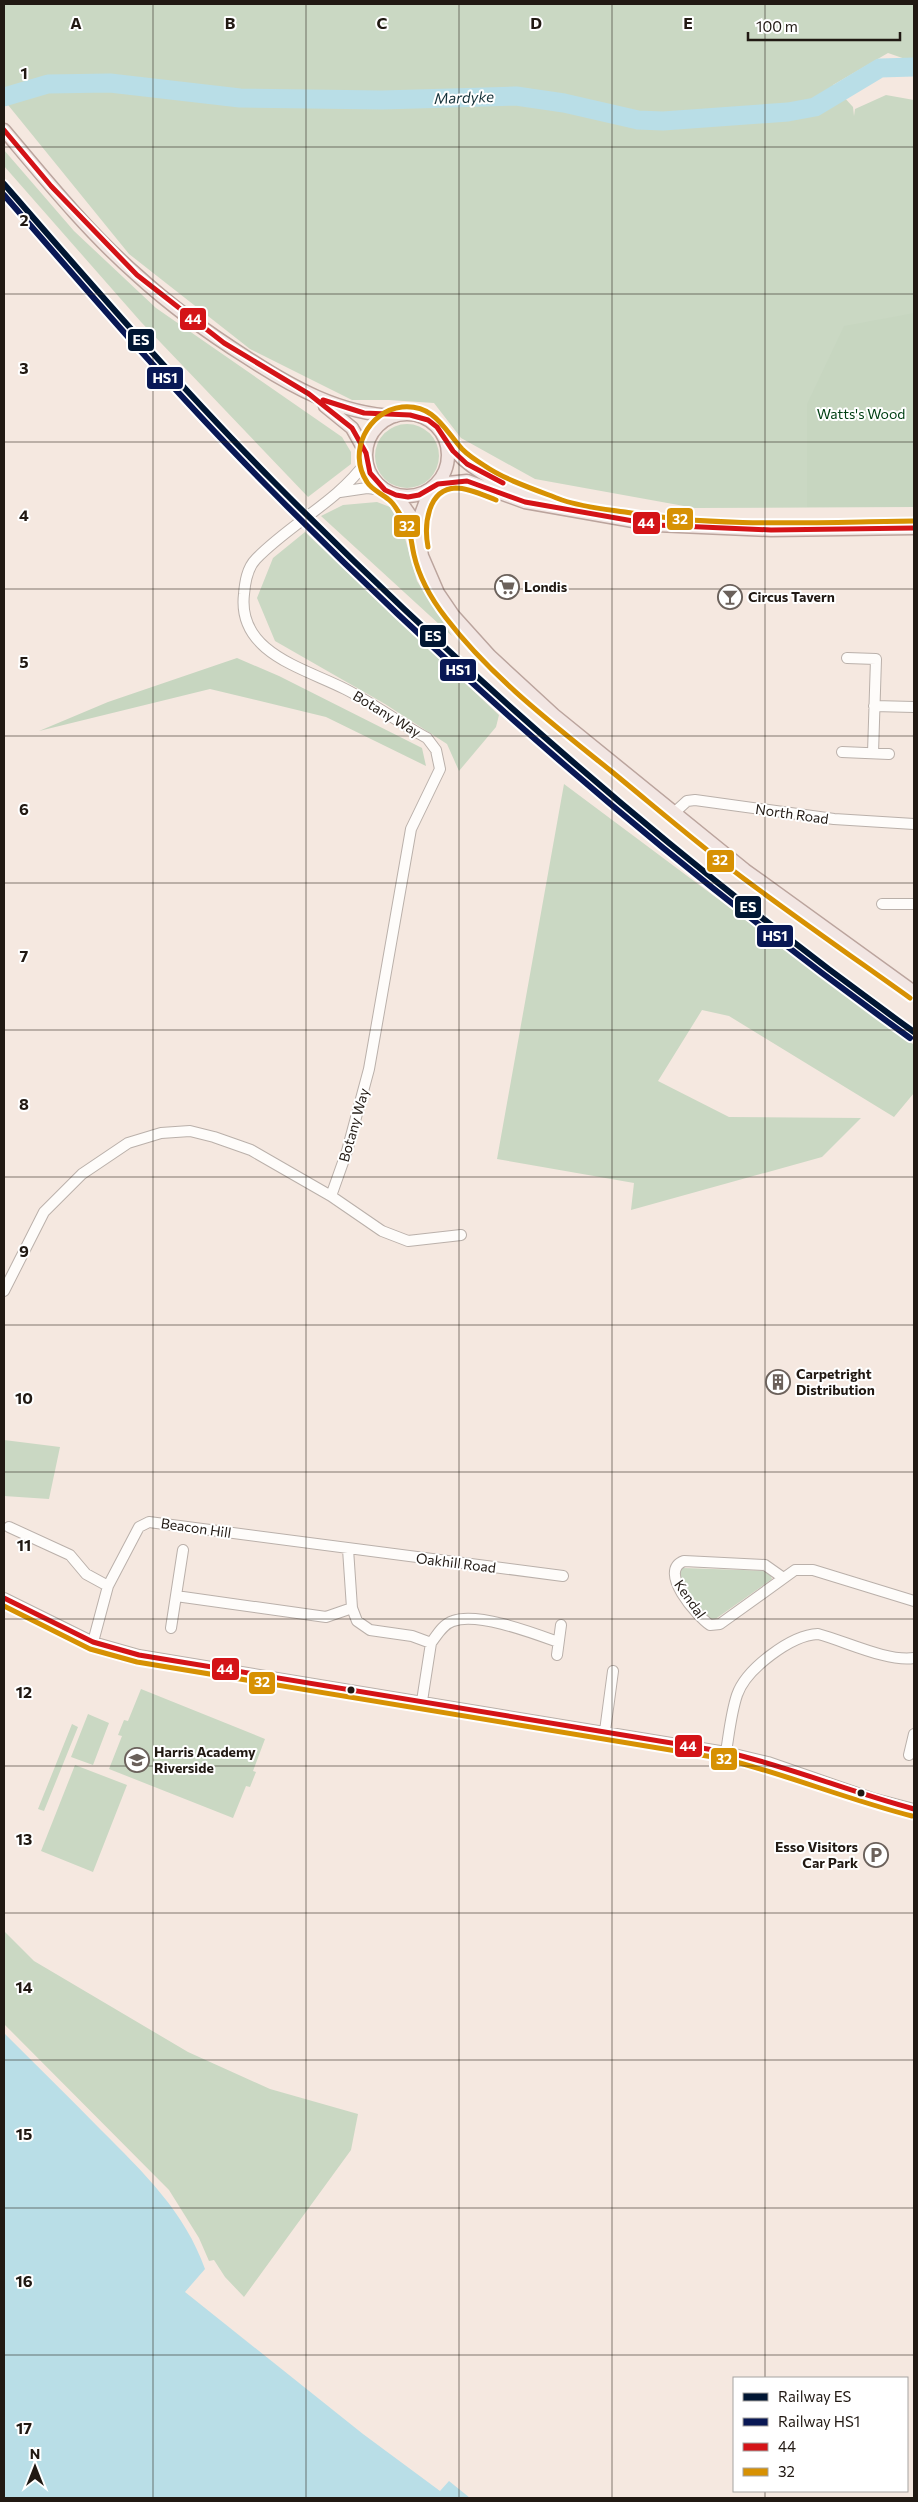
<svg xmlns="http://www.w3.org/2000/svg" width="918" height="2502" font-family="Commissioner,sans-serif">
<style>
.green{fill:#cad8c3}
.forest{fill:#c7d6c0}
.water{fill:#b9dee7}
.lines{fill:none;stroke-linecap:round;stroke-linejoin:round}
.river{stroke:#b9dee7;stroke-width:19}
.minor-casing{stroke:#bab0aa;stroke-width:12}
.major-casing{stroke:#bba49d;stroke-width:15}
.minor{stroke:#fefcfa;stroke-width:10}
.major{stroke:#f2e6e3;stroke-width:12}
.bus-1-casing{stroke:#fff;stroke-width:9}
.bus-2-casing{stroke:#fff;stroke-width:9}
.bus-1{stroke:#d41317;stroke-width:5}
.bus-2{stroke:#d79103;stroke-width:5}
.rail-1-casing{stroke:#fff;stroke-width:10}
.rail-2-casing{stroke:#fff;stroke-width:10}
.rail-1{stroke:#011633;stroke-width:6}
.rail-2{stroke:#091855;stroke-width:6}
.grid{fill:none;stroke:#211913;stroke-width:1;stroke-opacity:0.55}
.bus-dot{fill:#211913;stroke:#fff;stroke-width:2}
.labels{text-anchor:middle;stroke-width:4;stroke-linejoin:round;paint-order:stroke}
.park-label{font-size:14px;fill:#014014;stroke:#fff}
.poi-label{font-size:14px;font-weight:bold;fill:#211913;stroke:#fff;text-anchor:start}
.street-label{font-size:14px;fill:#211913;stroke:#fff}
.water-label{font-size:15px;font-style:italic;fill:#133038;stroke:#fff}
.grid-label{font-size:16px;text-anchor:middle;font-weight:bold;fill:#211913;stroke:#fff;stroke-width:4;stroke-linejoin:round;paint-order:stroke}
.line-badge{stroke:#fff;stroke-width:2}
.badge-label{font-size:14px;text-anchor:middle;font-weight:bold;fill:#fff}
</style>
<rect width="100%" height="100%" fill="#f5e8e0"/>
<path class="green" d="M4 4H914V62L888 53 833 85 853 107 854 116 855 109 886 95 914 100V507L695 508 535 479 461 438 434 403 389 400H352L250 349 129 254 4 100Z
M4 150 74 231 156 308 342 437 351 452V464L308 497 141 322 4 166Z
M375 456a32 32 0 1 1 64 0a32 32 0 1 1-64 0Z
M377 502 390 507 403 531 417 581 452 636 321 516 343 505Z
M305 532 499 715 496 727 459 771 447 744 385 704 275 641 257 598 273 558Z
M564 784 914 1045V1093L894 1117 729 1016 702 1010 658 1081 729 1117 861 1118 822 1157 631 1210 634 1183 497 1159Z
M4 1440 60 1447 49 1499 4 1496Z
M683 1568 769 1571 772 1579 714 1620 708 1618 681 1581 679 1570Z
M141 1689 265 1739 253 1771 256 1772 250 1787 246 1786 233 1818 109 1769 122 1736 118 1735 124 1720 128 1721Z
M88 1714 109 1723 93 1765 71 1757Z
M72 1724 78 1727 44 1811 38 1809Z
M75 1765 127 1785 93 1872 41 1851Z
M4 1931 34 1961 188 2052 270 2089 358 2114 351 2150 244 2297 225 2277 214 2260 209 2261 199 2238 169 2190 4 2024Z"/>
<path class="forest" d="M914 313V507H807V404L844 326Z
M237 658 279 676 422 748 426 766 326 717 210 689 39 731 108 702Z"/>
<path class="water" d="M4 2033C36 2065 69 2097 101 2130 143 2172 185 2212 205 2269L185 2292 363 2434 440 2491 449 2481 470 2498H4Z"/>
<g class="lines">
<path class="river" d="M4 97 48 84 110 83 240 98 382 100 516 96 564 103 638 120 663 121 788 112 815 107 880 68 914 67"/>
<defs>
<path id="minor" d="M340 492 367 488 385 490
M847 658 876 659 873 753
M874 706 914 707
M842 752 889 754
M675 812 687 801 695 800 834 819 914 824
M882 904H914
M331 1196 347 1151 369 1069 411 829 440 769 436 750 427 738C399 723 373 703 345 689 304 668 237 653 244 594 245 582 247 568 256 559 291 523 337 502 366 462
M4 1291 44 1212 82 1174 128 1143 161 1133 190 1131 214 1137 251 1150 331 1196 382 1231 408 1241 461 1235
M9 1527 70 1555 86 1574 108 1586
M348 1549 352 1608 357 1621 370 1630 412 1636 431 1643 422 1701
M782 1577 765 1565 684 1561C657 1571 697 1616 710 1625L720 1624 795 1570H813L914 1601
M176 1596 326 1617 352 1608
M4 1598 93 1642 139 1655 726 1752 768 1762 872 1798 914 1809
M171 1628 183 1550
M93 1642 108 1586 139 1527 149 1522 563 1576
M431 1643C437 1635 443 1624 453 1621 478 1612 533 1633 558 1642
M557 1655 561 1625
M605 1731 613 1671
M726 1752C729 1734 731 1713 737 1695 746 1669 791 1635 818 1634 845 1641 887 1662 914 1658
M909 1755 914 1734"/>
<path id="major" d="M4 130C46 180 88 232 137 275 171 306 208 333 246 357 292 387 340 414 395 416
M325 406 352 428 366 453
M366 455a41 41 0 1 1 82 0a41 41 0 1 1-82 0Z
M449 443C472 477 512 485 548 501
M438 484 467 481 525 502 656 525 771 530 914 528
M396 495 417 525 422 556 438 593 453 615 490 656 554 715 745 870 914 992
M417 525 430 490"/>
</defs>
<use href="#minor" class="minor-casing"/>
<use href="#major" class="major-casing"/>
<use href="#minor" class="minor"/>
<use href="#major" class="major"/>
<defs>
<path id="bus-1" d="M4 130 51 186 137 275 224 343 309 394 352 428 366 453 370 473 385 490 396 495 408 497 419 495 438 484 467 481 525 502 656 525 771 530 914 528
M323 400 364 413 410 415 428 420 437 427 453 451 467 464 503 483
M4 1598 93 1642 139 1655 726 1752C790 1767 850 1792 914 1809"/>
<path id="bus-2" d="M428 547C424 526 427 489 456 488 469 488 483 495 496 500
M910 998C854 958 798 919 743 878 698 844 655 807 611 771 554 725 491 677 446 618 432 600 419 577 414 555 410 538 412 530 401 516 397 510 394 503 388 499 381 493 372 490 367 482 347 452 368 411 402 407 434 404 444 429 462 449 468 455 477 461 485 466 505 480 539 491 562 500 582 507 604 509 625 512 720 528 818 522 914 521
M4 1606 90 1649 137 1662 725 1759C788 1775 849 1800 912 1816"/>
</defs>
<use href="#bus-1" class="bus-1-casing"/>
<use href="#bus-2" class="bus-2-casing"/>
<use href="#bus-1" class="bus-1"/>
<use href="#bus-2" class="bus-2"/>
<defs>
<path id="rail-1" d="M4 184C92 285 179 386 273 481 472 682 685 867 914 1032"/>
<path id="rail-2" d="M4 195C90 294 175 393 267 486 466 688 680 872 910 1038"/>
</defs>
<use href="#rail-1" class="rail-1-casing"/>
<use href="#rail-2" class="rail-2-casing"/>
<use href="#rail-1" class="rail-1"/>
<use href="#rail-2" class="rail-2"/>
</g>
<path class="grid" d="M153 4V2498M306 4V2498M459 4V2498M612 4V2498M765 4V2378M4 147H914M4 294H914M4 442H914M4 589H914M4 736H914M4 883H914M4 1030H914M4 1177H914M4 1325H914M4 1472H914M4 1619H914M4 1766H914M4 1913H914M4 2060H914M4 2208H914M4 2355H914M765 2491V2498"/>
<defs>
<symbol id="supermarket-ring" viewBox="-11 -11 22 22"><circle r="9.5" fill="#fff" stroke="#6b615b" stroke-width="1.5"/><path d="M-6-5.5h2.5l.6 2H6L4.5 2H-2.5L-4.4-4H-6ZM-1.5 3.2a1.3 1.3 0 1 0 .1 0ZM3 3.2a1.3 1.3 0 1 0 .1 0Z" fill="#6b615b"/></symbol>
<symbol id="bar-ring" viewBox="-11 -11 22 22"><circle r="9.5" fill="#fff" stroke="#6b615b" stroke-width="1.5"/><path d="M-6-5H6L.8 .8V4.5H3.5V6h-7V4.5H-.8V.8Z" fill="#6b615b"/></symbol>
<symbol id="building-ring" viewBox="-11 -11 22 22"><circle r="9.5" fill="#fff" stroke="#6b615b" stroke-width="1.5"/><path d="M-4-6H4V6H1V3H-1V6H-4ZM-2.5-4.3h1.7v1.8h-1.7ZM.8-4.3h1.7v1.8H.8ZM-2.5-1h1.7V.8h-1.7ZM.8-1h1.7V.8H.8Z" fill="#6b615b"/></symbol>
<symbol id="school-ring" viewBox="-11 -11 22 22"><circle r="9.5" fill="#fff" stroke="#6b615b" stroke-width="1.5"/><path d="M0-5L7-2L0 1L-7-2ZM-4 1L0 2.5L4 1V4Q0 6-4 4Z" fill="#6b615b"/></symbol>
<symbol id="parking-ring" viewBox="-11 -11 22 22"><circle r="9.5" fill="#fff" stroke="#6b615b" stroke-width="1.5"/><path d="M-3.5-5.5H1a3.5 3.5 0 0 1 0 7H-1V5.5H-3.5ZM-1-3.4V-.6H.8a1.4 1.4 0 0 0 0-2.8Z" fill="#6b615b"/></symbol>
</defs>
<g fill-rule="evenodd">
<use href="#supermarket-ring" x="493" y="573" width="28" height="28"/>
<use href="#bar-ring" x="716" y="583" width="28" height="28"/>
<use href="#building-ring" x="764" y="1368" width="28" height="28"/>
<use href="#school-ring" x="123" y="1746" width="28" height="28"/>
<use href="#parking-ring" x="862" y="1841" width="28" height="28"/>
</g>
<g class="bus-dot">
<circle cx="351" cy="1690" r="4.5"/>
<circle cx="861" cy="1793" r="4.5"/>
</g>
<g class="labels">
<g class="park-label">
<text x="861" y="419">Watts's Wood</text>
</g>
<g class="poi-label">
<text x="524" y="592">Londis</text>
<text x="748" y="602">Circus Tavern</text>
<text x="796" y="1379">Carpetright<tspan x="796" dy="16">Distribution</tspan></text>
<text x="154" y="1757">Harris Academy<tspan x="154" dy="16">Riverside</tspan></text>
<text x="858" y="1852" text-anchor="end">Esso Visitors<tspan x="858" dy="16">Car Park</tspan></text>
</g>
<g class="street-label">
<text transform="translate(387 714) rotate(31)" y="5">Botany Way</text>
<text transform="translate(792 814) rotate(8)" y="5">North Road</text>
<text transform="translate(354 1125) rotate(-74)" y="5">Botany Way</text>
<text transform="translate(196 1528) rotate(8)" y="5">Beacon Hill</text>
<text transform="translate(456 1563) rotate(7)" y="5">Oakhill Road</text>
<text transform="translate(690 1599) rotate(55)" y="5">Kendal</text>
</g>
<g class="water-label">
<text transform="translate(464 98) rotate(-2)" y="5">Mardyke</text>
</g>
</g>
<g class="grid-label">
<text x="76" y="29">A</text>
<text x="230" y="29">B</text>
<text x="382" y="29">C</text>
<text x="536" y="29">D</text>
<text x="688" y="29">E</text>
<text x="24" y="79">1</text>
<text x="24" y="226">2</text>
<text x="24" y="374">3</text>
<text x="24" y="521">4</text>
<text x="24" y="668">5</text>
<text x="24" y="815">6</text>
<text x="24" y="962">7</text>
<text x="24" y="1110">8</text>
<text x="24" y="1257">9</text>
<text x="24" y="1404">10</text>
<text x="24" y="1551">11</text>
<text x="24" y="1698">12</text>
<text x="24" y="1845">13</text>
<text x="24" y="1993">14</text>
<text x="24" y="2140">15</text>
<text x="24" y="2287">16</text>
<text x="24" y="2434">17</text>
</g>
<g class="line-badge">
<rect x="179" y="307" width="28" height="24" rx="5" fill="#d41317"/>
<rect x="127" y="328" width="28" height="24" rx="5" fill="#011633"/>
<rect x="146" y="366" width="38" height="24" rx="5" fill="#091855"/>
<rect x="666" y="507" width="28" height="24" rx="5" fill="#d79103"/>
<rect x="632" y="511" width="29" height="24" rx="5" fill="#d41317"/>
<rect x="393" y="514" width="28" height="24" rx="5" fill="#d79103"/>
<rect x="419" y="624" width="28" height="24" rx="5" fill="#011633"/>
<rect x="439" y="658" width="38" height="24" rx="5" fill="#091855"/>
<rect x="706" y="849" width="29" height="24" rx="5" fill="#d79103"/>
<rect x="734" y="895" width="28" height="24" rx="5" fill="#011633"/>
<rect x="756" y="924" width="38" height="24" rx="5" fill="#091855"/>
<rect x="211" y="1657" width="29" height="24" rx="5" fill="#d41317"/>
<rect x="248" y="1671" width="28" height="24" rx="5" fill="#d79103"/>
<rect x="674" y="1734" width="29" height="24" rx="5" fill="#d41317"/>
<rect x="710" y="1747" width="28" height="24" rx="5" fill="#d79103"/>
</g>
<g class="badge-label">
<text x="193" y="324">44</text>
<text x="141" y="345">ES</text>
<text x="165" y="383">HS1</text>
<text x="680" y="524">32</text>
<text x="646" y="528">44</text>
<text x="407" y="531">32</text>
<text x="433" y="641">ES</text>
<text x="458" y="675">HS1</text>
<text x="720" y="865">32</text>
<text x="748" y="912">ES</text>
<text x="775" y="941">HS1</text>
<text x="225" y="1674">44</text>
<text x="262" y="1687">32</text>
<text x="688" y="1751">44</text>
<text x="724" y="1764">32</text>
</g>
<rect width="918" height="2502" fill="none" stroke="#211913" stroke-width="10"/>
<rect x="733" y="2377" width="175" height="115" fill="#ffffff" stroke="#a6a3a1"/>
<rect x="743" y="2393" width="25" height="8" fill="#011633" stroke="#a6a3a1"/>
<text x="778" y="2402" font-size="15" fill="#211913">Railway ES</text>
<rect x="743" y="2418" width="25" height="8" fill="#091855" stroke="#a6a3a1"/>
<text x="778" y="2427" font-size="15" fill="#211913">Railway HS1</text>
<rect x="743" y="2443" width="25" height="8" fill="#d41317" stroke="#a6a3a1"/>
<text x="778" y="2452" font-size="15" fill="#211913">44</text>
<rect x="743" y="2468" width="25" height="8" fill="#d79103" stroke="#a6a3a1"/>
<text x="778" y="2477" font-size="15" fill="#211913">32</text>
<g transform="translate(35 2467)" stroke="#ffffff" stroke-width="4" paint-order="stroke">
<path d="M0-4L9 19L0 12L-9 19Z" fill="#211913"/>
<text y="-8" font-size="14" font-weight="bold" text-anchor="middle" fill="#211913">N</text>
</g>
<path d="M748 32v8h152v-8" fill="none" stroke="#211913" stroke-width="2.5"/>
<text x="756" y="32" font-size="15" fill="#211913" stroke="#ffffff" stroke-width="4" paint-order="stroke">100 m</text>
</svg>
